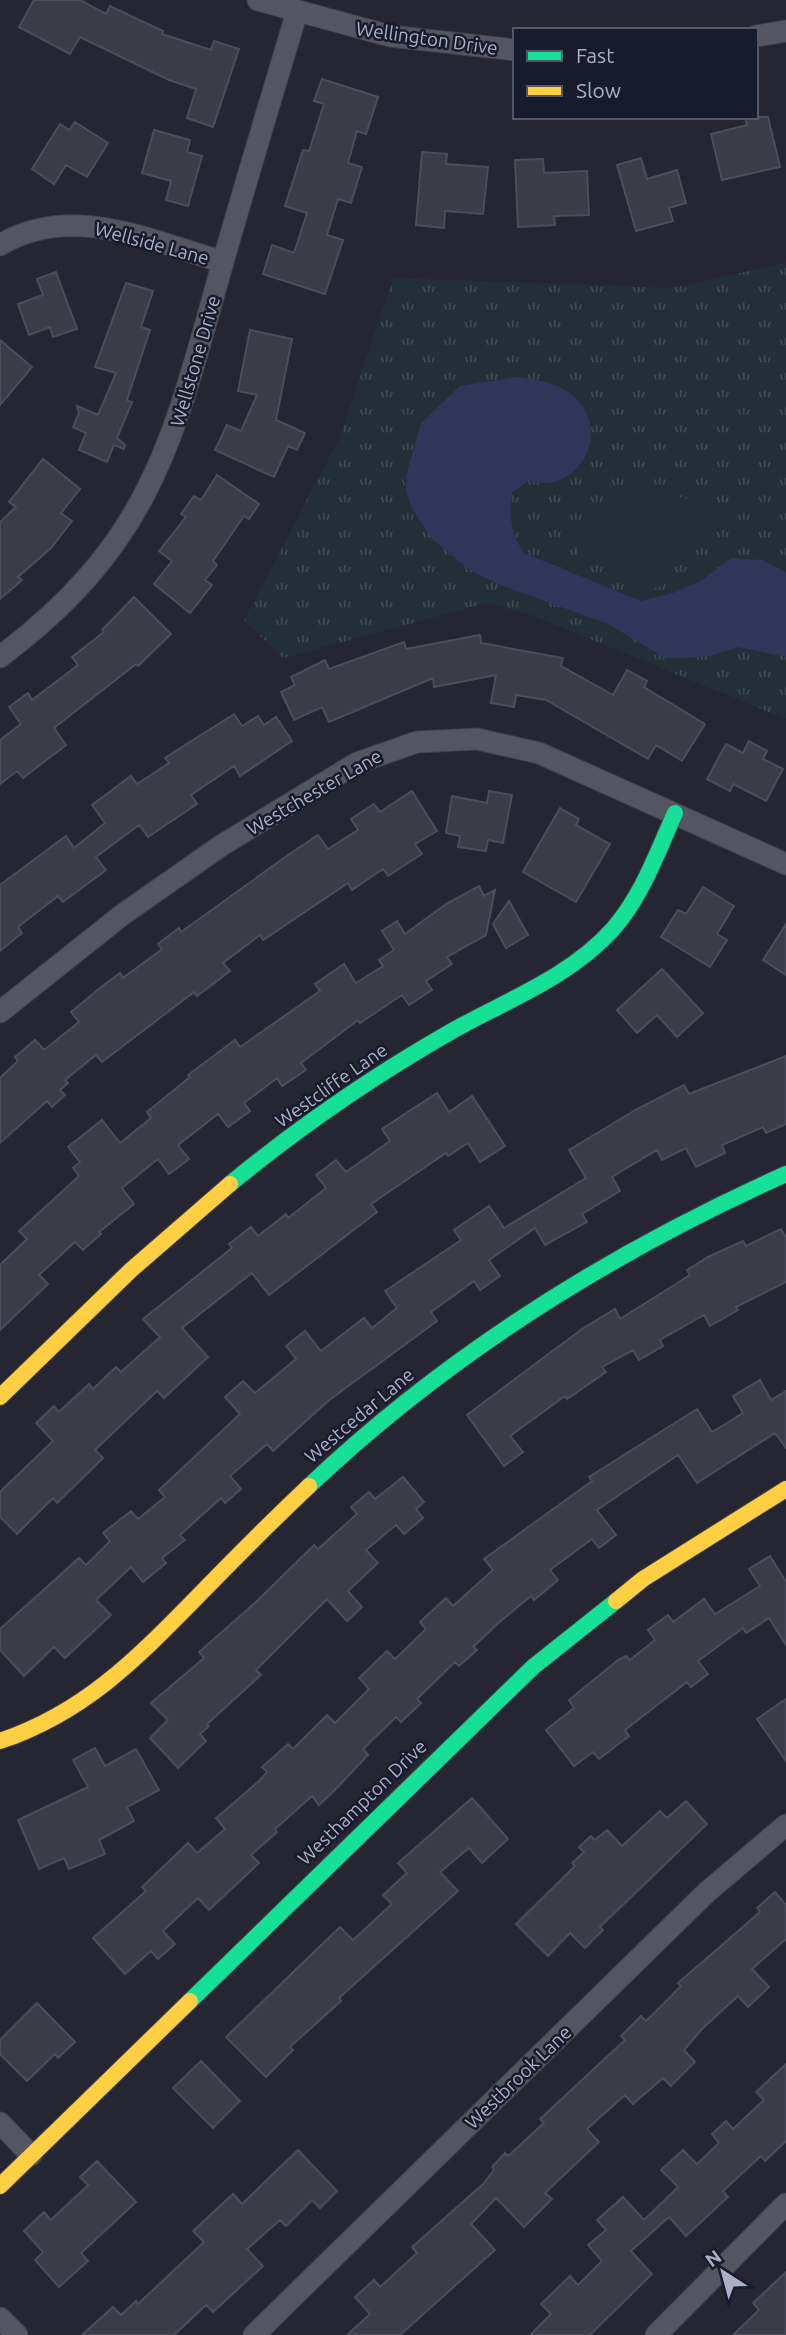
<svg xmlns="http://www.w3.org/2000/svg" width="786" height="2335" font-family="Ubuntu,sans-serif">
	<defs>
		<pattern id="grass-tufts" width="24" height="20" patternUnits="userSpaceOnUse" patternTransform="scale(1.75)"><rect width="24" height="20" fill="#222f37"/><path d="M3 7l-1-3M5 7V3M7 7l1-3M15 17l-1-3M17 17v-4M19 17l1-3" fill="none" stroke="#3f4b52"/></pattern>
	</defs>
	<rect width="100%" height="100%" fill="#252631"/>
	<path fill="url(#grass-tufts)" d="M786,263V719L531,615L487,603L283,658L244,620L340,437L393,278L672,288Z"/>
	<path fill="#222f37" d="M657,491L700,502L709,518L702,533C661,545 668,538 667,579L663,585C638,597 636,568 617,562C609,560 598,563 589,564L578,555L576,539L585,514L624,496Z"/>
	<path fill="#2e3659" d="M516,377C534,380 553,381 568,392C604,416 596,468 555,482C546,484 536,482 528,481L513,492C507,513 512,536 524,553L641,601L673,593L702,580L731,558L762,560L786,572V657L738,647L707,657L665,658L608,624L498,584L470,570L432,539L412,509L406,492V475L421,423L460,386Z"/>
	<path fill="#3a3c46" stroke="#4b4e5a" stroke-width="2" d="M34,0H80L106,14L110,6L163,31L162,34L211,50L214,41L239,49L213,127L187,118L196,89L169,80L80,37L70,54L19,27Z
		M322,79L378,97L366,134L357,131L348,163L362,167L351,203L338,199L327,235L343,240L325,294L263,274L272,245L294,253L307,213L285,206L303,150L309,151L324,104L314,101Z
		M745,117H768L780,167L722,180L711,134L747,125Z
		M75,122L108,143L87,177L66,165L54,184L32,169L60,124L69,130Z
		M154,130L190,140L187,152L202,156L188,206L166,200L171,181L142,173Z
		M422,152L447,154L446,164L488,167L483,214L445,211L444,228L416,225Z
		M641,158L647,179L677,170L686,203L669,208L673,221L636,231L617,165Z
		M543,159L544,173L587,171L589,215L554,216L555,225L518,227L515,160Z
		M56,272L77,329L53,337L50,327L29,335L18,304L43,295L37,279Z
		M126,283L153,291L141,327L150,330L127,400L132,402L117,438L125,445L124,449L114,445L107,462L79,450L86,433L73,427L79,413L77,406L98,415L116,373L95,367Z
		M250,330L292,339L276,420L305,433L297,450L288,446L274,477L215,450L227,425L241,431L257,395L238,391Z
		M0,340L32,367L0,405Z
		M43,459L80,489L61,513L72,521L51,548L18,577L22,580L0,599V522L16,507L9,502Z
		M217,475L259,504L249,519L244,516L213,561L217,565L205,580L212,585L190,613L154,584L172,561L159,551L186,517L181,514L194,496L201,500Z
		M134,597L171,634L138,666L136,664L54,728L66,745L23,778L17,771L0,784V740L21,724L9,707L28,693L32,700L78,665L72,657L104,632L102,630Z
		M480,635L481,643L563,658L561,666L613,695L627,670L647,681L644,687L705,724L682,761L656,745L648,759L546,700L516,695L514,707L491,703L496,675L434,687L433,678L329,722L322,707L294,720L281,692L295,685L291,677L325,660L329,669L404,642L406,649Z
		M234,714L242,726L258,716L264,725L276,717L292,741L240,776L234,766L191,795L197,804L148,837L139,825L96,857L106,870L63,902L58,896L18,927L22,933L0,951V885L66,836L74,848L105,823L92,805L131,776L137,784L169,763L165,758Z
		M749,741L767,751L763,759L783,769L766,801L733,784L730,791L707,779L726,744L743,753Z
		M412,791L437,831L415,844L422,854L388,876L383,869L352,890L348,883L263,940L260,935L223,963L230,971L197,996L194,992L102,1062L96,1055L65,1080L68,1083L60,1090L65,1095L52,1107L47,1101L0,1143V1078L18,1061L15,1057L35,1040L44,1050L79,1022L71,1012L105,984L120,973L123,978L162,949L158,944L179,928L181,932L291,853L318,835L328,849L358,830L351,819L374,804L380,812Z
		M489,791L512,795L503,843L488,840L486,851L458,847L460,836L446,833L452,796L487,803Z
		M560,808L579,819L576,825L610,844L576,902L523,872Z
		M479,886L484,896L495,890L486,935L447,957L452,964L426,981L432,990L409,1005L402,995L360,1023L358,1020L301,1063L306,1070L282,1086L277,1078L244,1103L250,1111L228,1127L218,1114L178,1145L189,1159L169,1174L158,1159L122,1188L134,1204L99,1232L101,1234L83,1250L75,1242L39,1275L48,1284L0,1330V1265L27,1239L19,1231L79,1176L73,1168L80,1162L68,1147L102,1120L120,1143L151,1118L147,1112L190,1077L188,1075L235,1040L240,1047L320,991L315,984L344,964L356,983L383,966L379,960L394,950L382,931L397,921L405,934L446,904Z
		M703,887L734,906L717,934L727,940L710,967L661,937L678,910L686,914Z
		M509,901L528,935L506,948L493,924Z
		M786,924V975L763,960Z
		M662,969L703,1013L677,1037L657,1015L637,1033L617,1010Z
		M786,1056V1124L766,1133L763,1127L722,1145L725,1153L696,1167L686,1148L662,1160L657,1150L612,1177L620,1191L582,1214L587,1222L545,1245L535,1228L489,1260L500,1276L480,1290L474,1281L431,1312L437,1321L328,1401L273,1451L267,1444L230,1476L241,1489L225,1503L221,1498L180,1535L185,1540L162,1558L166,1563L143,1582L131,1567L96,1600L111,1615L65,1658L54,1647L24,1676L0,1650V1629L79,1558L86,1565L110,1541L103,1533L131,1511L138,1519L165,1497L159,1490L240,1414L225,1397L243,1381L255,1393L296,1359L286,1346L305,1331L321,1351L364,1318L372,1328L397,1308L385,1291L461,1240L454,1230L489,1206L504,1228L586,1178L569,1150L637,1109L684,1085L689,1094Z
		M437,1093L449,1112L472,1096L505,1146L480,1162L468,1143L448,1156L446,1153L371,1204L377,1212L269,1295L252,1273L182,1328L208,1357L164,1398L157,1391L95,1450L103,1458L57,1503L53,1498L17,1534L0,1517V1492L53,1441L36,1423L54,1406L59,1412L89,1384L93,1389L116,1367L121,1372L160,1337L143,1319L232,1248L229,1244L251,1227L258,1236L286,1214L288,1218L326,1188L316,1175L336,1160L346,1172L390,1141L382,1129Z
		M781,1229L786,1238V1282L736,1307L738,1310L710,1326L704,1315L660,1340L663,1346L639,1360L633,1350L602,1367L606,1372L567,1399L565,1396L510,1436L523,1452L504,1466L467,1415L582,1329L615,1309L620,1319L690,1275L687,1270L708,1257L743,1241L746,1246Z
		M760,1380L771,1400L786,1391V1448L775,1433L697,1483L678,1455L597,1510L616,1535L599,1548L592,1539L550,1570L558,1580L534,1600L531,1596L496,1625L473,1647L477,1650L459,1666L455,1662L417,1699L421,1703L401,1722L396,1717L363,1749L368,1755L332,1793L319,1805L312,1796L275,1829L277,1832L251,1855L259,1863L209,1910L198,1898L163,1931L175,1944L158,1959L151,1951L125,1974L93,1938L146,1891L142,1887L188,1843L197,1853L225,1829L216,1818L259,1781L267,1772L262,1767L288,1744L293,1749L327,1715L335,1723L369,1689L359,1678L387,1651L395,1659L426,1629L420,1622L446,1598L453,1606L493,1570L484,1559L592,1481L589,1477L697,1409L712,1432L743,1413L733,1396Z
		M403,1477L424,1502L416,1509L423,1518L404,1534L396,1525L366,1550L378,1563L348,1591L362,1607L347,1621L327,1599L256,1670L261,1675L207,1724L209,1726L200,1734L206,1741L178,1768L150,1738L168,1720L151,1703L204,1658L199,1652L256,1602L314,1545L318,1549L357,1514L351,1507L369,1492L375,1499Z
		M770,1556L786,1582V1645L769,1618L746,1633L743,1628L698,1661L708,1674L691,1687L687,1682L625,1730L629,1736L599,1759L593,1752L574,1766L546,1730L574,1708L569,1700L618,1660L626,1656L630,1660L655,1640L648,1630L668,1615L673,1622L704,1599L715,1614L760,1586L749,1569Z
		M786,1699V1761L757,1719Z
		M95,1748L105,1766L136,1749L159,1790L127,1807L134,1821L99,1840L105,1854L69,1869L64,1858L39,1869L18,1820L88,1787L73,1760Z
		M472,1798L508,1839L482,1863L469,1848L440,1872L458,1891L339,1998L341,2001L290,2047L293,2050L266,2077L226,2037L340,1927L353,1940L392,1904L383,1895L407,1873L398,1863Z
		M686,1801L707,1824L600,1927L603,1930L585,1948L570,1933L548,1956L516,1924L575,1866L572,1863L584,1852L579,1847L591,1836L595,1840L607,1830L622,1846L660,1811L667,1818Z
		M775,1892L786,1905V1939L752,1969L769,1987L748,2007L738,1996L703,2028L684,2050L695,2062L671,2086L663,2078L633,2104L625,2095L587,2129L599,2142L545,2193L552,2199L524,2227L496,2198L471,2224L495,2250L400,2335H347L370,2314L355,2297L374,2280L380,2287L417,2253L412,2247L483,2184L494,2170L492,2167L505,2153L508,2156L544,2123L540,2119L625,2040L621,2036L641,2016L646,2021L681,1986L678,1983L760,1912L757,1908Z
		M37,2003L75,2042L58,2058L55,2054L27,2081L0,2054V2040Z
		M201,2061L240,2101L213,2128L173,2088Z
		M786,2064V2141L765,2161L761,2156L723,2191L728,2197L686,2236L669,2217L631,2251L652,2274L590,2335H530L551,2314L541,2304L570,2276L578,2285L602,2261L588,2245L606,2230L597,2220L623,2197L644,2220L678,2187L661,2170L683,2150L697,2164L719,2143L712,2134L726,2121L733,2129L764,2100L756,2092Z
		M298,2150L337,2191L320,2208L312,2200L286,2226L280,2220L247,2249L263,2266L213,2312L206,2305L174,2335H82L113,2307L121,2315L136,2301L138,2304L204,2242L193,2231L233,2194L242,2204Z
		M97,2161L136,2202L81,2253L88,2261L59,2287L35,2260L43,2252L24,2231L44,2212L51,2220L88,2185L80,2177Z
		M786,2272V2335H733L759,2310L753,2303Z"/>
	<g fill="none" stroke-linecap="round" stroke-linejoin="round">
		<g stroke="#3f4048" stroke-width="23">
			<path id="street" d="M258,0L390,36L515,50
				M756,36L786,31
				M0,245C70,202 152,241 223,262
				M0,657C155,540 173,438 223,262C247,178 272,95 297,12
				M0,1012L122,915L222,845L357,763L417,742L477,739L539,753L786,864
				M0,2123L31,2155
				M0,2318L17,2335
				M254,2335L707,1892L786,1825
				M656,2335L786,2204"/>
		</g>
		<g stroke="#3f414b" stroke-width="18">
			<path id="fast" d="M230,1184C299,1127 375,1075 452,1031C507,1000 570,977 613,929C642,896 657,853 675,813
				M309,1486C449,1353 610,1253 786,1174
				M190,2001L533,1667L616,1601"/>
		</g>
		<g stroke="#3f414b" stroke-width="18">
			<path id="slow" d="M0,1397L131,1270L230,1184
				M616,1601L643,1579L786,1489
				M0,1741C87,1712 140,1655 203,1591C238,1555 273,1520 309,1486
				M0,2186L190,2001"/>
		</g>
		<use href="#street" stroke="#545560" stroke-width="21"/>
		<use href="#fast" stroke="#16e098" stroke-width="16"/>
		<use href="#slow" stroke="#ffcf43" stroke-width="16"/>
	</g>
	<g text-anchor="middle" stroke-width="5" stroke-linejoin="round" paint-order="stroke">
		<g font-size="19" fill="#acb0c4" stroke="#181b2c">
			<text transform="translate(427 38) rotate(8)" y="7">Wellington Drive</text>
			<text transform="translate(152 243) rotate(15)" y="7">Wellside Lane</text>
			<text transform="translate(195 361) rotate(-74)" y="7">Wellstone Drive</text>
			<text transform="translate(314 792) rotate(-30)" y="7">Westchester Lane</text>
			<text transform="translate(331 1085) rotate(-35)" y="7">Westcliffe Lane</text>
			<text transform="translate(359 1415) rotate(-40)" y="7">Westcedar Lane</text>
			<text transform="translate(362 1802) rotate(-44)" y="7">Westhampton Drive</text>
			<text transform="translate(518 2077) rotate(-44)" y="7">Westbrook Lane</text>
		</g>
	</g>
	<rect x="513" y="28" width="245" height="91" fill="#181b2c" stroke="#535769" stroke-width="2"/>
	<rect x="527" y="51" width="35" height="10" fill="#16e098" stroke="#535769" stroke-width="2"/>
	<text x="576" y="63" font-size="21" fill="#acb0c4">Fast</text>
	<rect x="527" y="86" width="35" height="10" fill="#ffcf43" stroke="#535769" stroke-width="2"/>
	<text x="576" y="98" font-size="21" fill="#acb0c4">Slow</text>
	<g transform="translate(723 2272) rotate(324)" stroke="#181b2c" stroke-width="5" paint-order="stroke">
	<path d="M0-5L12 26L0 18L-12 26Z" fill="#acb0c4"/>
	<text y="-10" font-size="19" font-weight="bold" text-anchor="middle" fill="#acb0c4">N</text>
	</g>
</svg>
